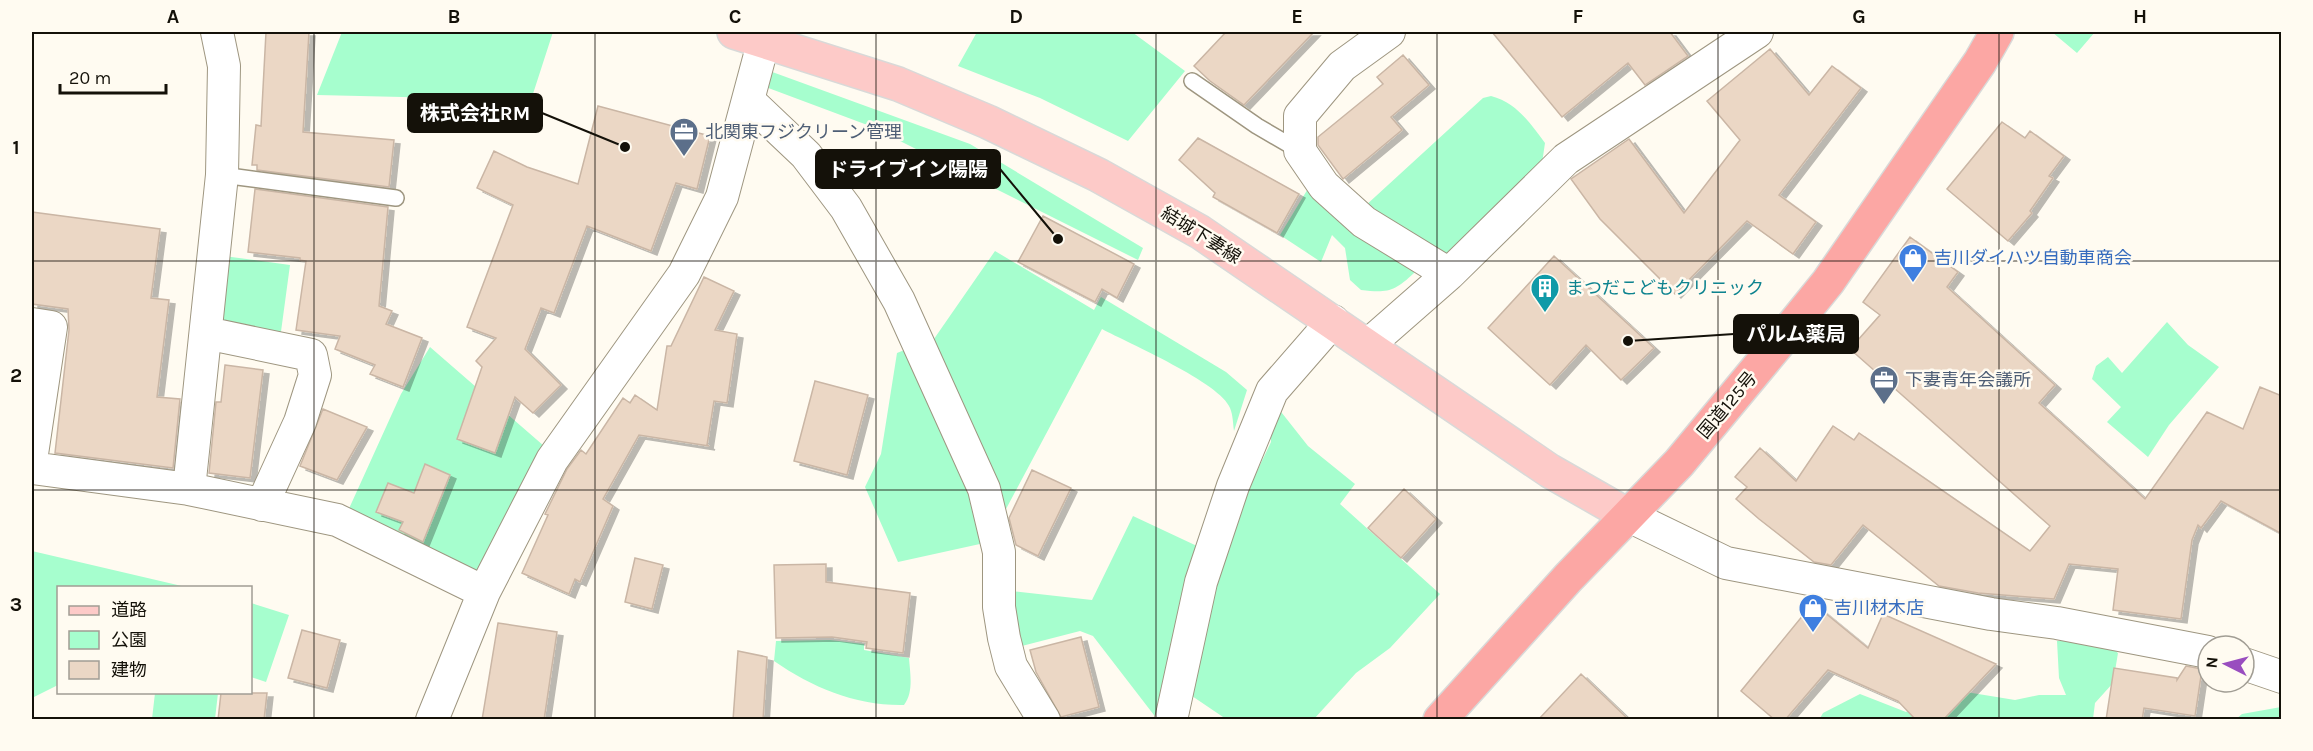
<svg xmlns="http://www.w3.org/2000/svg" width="2313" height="751" font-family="Karla,'Noto Sans JP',sans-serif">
	<defs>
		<filter id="shadow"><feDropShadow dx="6" dy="4" stdDeviation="0" flood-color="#0004"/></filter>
	</defs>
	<rect width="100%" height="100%" fill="#fffbf1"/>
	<path fill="#a6fece" d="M342,32H553L531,100L317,95Z
		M977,32H1132L1185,71L1128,141L1040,98L958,66Z
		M2052,32H2095L2077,53Z
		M761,68L970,144L1143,248L1138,260L870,126L763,86Z
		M1491,96C1517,103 1529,122 1545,143L1541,170L1444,258L1364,207L1483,98Z
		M1312,182L1412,264L1414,273C1394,292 1387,293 1361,290L1350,280L1345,248L1332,235L1321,262L1280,235Z
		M995,251L1094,310L1101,297L1226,372L1247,390L1234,431C1233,424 1233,415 1230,408C1221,383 1128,343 1102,329L998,524L927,349Z
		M224,256L290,265L280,339L229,330L217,318Z
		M2167,322L2188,345L2219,367L2169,425L2148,457L2107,422L2121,407L2092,379L2096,366L2108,357L2122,373Z
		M430,347L544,446L478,581L347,513L401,394Z
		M912,347L989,542L898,562L865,487L881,454L897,353Z
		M1278,408L1308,446L1355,484L1340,504L1440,594L1390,648L1356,673L1314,719H1226L1192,696L1195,643L1229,530L1271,442L1270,426Z
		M1133,516L1197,546L1180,601L1157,719L1093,636L1080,631L1010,649L1002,590L1092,600Z
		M32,551L186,587L58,588V685L32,698Z
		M251,603L289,615L266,682L251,677Z
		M830,640L864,644V650L909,658C910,673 914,692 904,705C856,706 813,688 774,661L776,641Z
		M2102,640L2118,653L2113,683L2095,703L2093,719L1819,720L1823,713L1860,694L1906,712L1920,703L1966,692L2015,700L2039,695H2066L2059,678L2057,641Z
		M155,693H218L215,719H152Z
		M2281,707V719H2236L2242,714Z"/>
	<path fill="#ebd7c5" stroke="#cab6a5" stroke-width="1.5" filter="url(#shadow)" d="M266,32H309L303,132L394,140L389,187L257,170V165H252L256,125L261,126Z
		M1226,32H1314L1244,105L1210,81L1194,66Z
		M1492,32H1670L1688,56L1645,85L1628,63L1562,117Z
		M1770,49L1809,95L1832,66L1861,88L1779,195L1816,222L1793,254L1747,221L1675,294L1600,219L1571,179L1629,139L1684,213L1740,140L1707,101Z
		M1403,55L1429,85L1391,117L1402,130L1343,179L1318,145V137L1383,84L1377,77Z
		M598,106L710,136L697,189L676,183L651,251L587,226L554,313L541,308L525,349L561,385L533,413L515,397L495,453L457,439L482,367L476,361L496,338L467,327L513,205L477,188L494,151L527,167L578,184Z
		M2002,122L2025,138L2030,131L2064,156L2049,176L2053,178L2030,211L2032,213L2008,241L1947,189Z
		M1198,138L1299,194L1277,233L1213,197L1215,193L1179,160Z
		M255,189L388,207L379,306L392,311L386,324L422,338L403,387L370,374L375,365L335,349L340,336L296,330L306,261L300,260V258L248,252Z
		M32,212L160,229L151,298L169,300L157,397L180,399L173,468L55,453L69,330L68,309L32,304Z
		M1043,216L1134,264L1117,298L1102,289L1095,302L1018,262Z
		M1910,237L1958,272L1947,287L2055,385L2039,403L2145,499L2207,412L2243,429L2260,387L2282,396V534L2221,501L2201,528L2198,525L2192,540L2181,619L2113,610L2118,569L2069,564L2054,599L1978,593L1939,586L1863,525L1831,565L1814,562L1759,519L1736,499L1747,487L1735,477L1760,448L1796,481L1833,426L1854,440L1859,433L2030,551L2050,526L1850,349L1880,315L1863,302Z
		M1554,256L1654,348L1621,380L1586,345L1550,385L1488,328Z
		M704,277L734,291L715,330L737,334L727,403L714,401L707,445L709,446L639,435L603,499L613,506L580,582L575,579L569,594L522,573L548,515L545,514L567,469L581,450L586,454L623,398L630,403L635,395L657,410L667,346H671Z
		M225,365L263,370L250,478L209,473L216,402H221Z
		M815,381L868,395L847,475L794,461Z
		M323,409L367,427L337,480L300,466Z
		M425,464L450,475L423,542L399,530L403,522L376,512L388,483L414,493Z
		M1032,470L1071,488L1038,556L1016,545L1009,518Z
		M1404,489L1436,519L1401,558L1368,528Z
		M635,558L663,565L652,609L625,602Z
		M826,564V582L910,593L903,653L866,648L867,642L832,637L776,638L774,565Z
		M1813,603L1868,648L1883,614L1996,664L1943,720H1916L1898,701L1828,670L1785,720H1775L1741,691Z
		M498,623L557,632L544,720H482Z
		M302,630L340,640L327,688L288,678Z
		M1081,637L1099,707L1061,717L1036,672L1030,650Z
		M738,651L767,657L763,720H733Z
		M2186,666L2202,669L2195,716L2144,708L2142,720H2106L2114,668L2177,678V680Z
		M1581,674L1629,720H1538Z
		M221,693H267L264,720H218Z"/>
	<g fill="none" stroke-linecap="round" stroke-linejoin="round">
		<g stroke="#9e9680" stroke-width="18">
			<path id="lane" d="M1192,81L1257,126L1300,151
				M222,175L396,198"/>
		</g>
		<g stroke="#9e9680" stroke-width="34">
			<path id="street" d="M1389,32L1342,66L1300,116V151L1324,186L1364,222L1449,274
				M749,101L806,155L846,208L899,301L984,489L999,552V607L1004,638L1011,666L1044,720
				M32,324L51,327L32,454
				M206,333L311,355L315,375L300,422L262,505
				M1368,345L1449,274L1566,159L1757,32
				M32,468L189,489L222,175L224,66L217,32
				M189,489L337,520L484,592
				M1627,515L1726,563L1991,614L2057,623L2208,652
				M2244,664L2282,677
				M432,720L484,592L552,460L684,274L722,197L764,40
				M1171,720L1201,582L1233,486L1272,391L1333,321"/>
		</g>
		<g stroke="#d9d9d8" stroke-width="36">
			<path id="primary" d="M734,32L898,84L988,122L1098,175L1200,232L1550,471L1627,515"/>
		</g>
		<g stroke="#d9d9d8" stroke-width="36">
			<path id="highway" d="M1440,720L1568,578L1679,463L1781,340L1828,282L1980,62L1997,32"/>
		</g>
		<use href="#lane" stroke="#fff" stroke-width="15"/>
		<use href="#street" stroke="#fff" stroke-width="32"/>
		<use href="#primary" stroke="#fdcac8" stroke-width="33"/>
		<use href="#highway" stroke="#fca7a4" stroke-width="33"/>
	</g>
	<path fill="none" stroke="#141109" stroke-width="1.5" stroke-opacity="0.55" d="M314,32V720M595,32V720M876,32V720M1156,32V720M1437,32V720M1718,32V720M1999,32V720M32,261H2282M32,490H2282"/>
	<defs>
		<g id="office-pin" transform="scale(1.5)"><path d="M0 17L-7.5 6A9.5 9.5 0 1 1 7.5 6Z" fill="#5c6f8a" stroke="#fffbf1"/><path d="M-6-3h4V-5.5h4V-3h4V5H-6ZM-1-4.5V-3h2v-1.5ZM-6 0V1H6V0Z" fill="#fff"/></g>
		<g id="shop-pin" transform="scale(1.5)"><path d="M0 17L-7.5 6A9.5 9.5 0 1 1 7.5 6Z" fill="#3f7fe0" stroke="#fffbf1"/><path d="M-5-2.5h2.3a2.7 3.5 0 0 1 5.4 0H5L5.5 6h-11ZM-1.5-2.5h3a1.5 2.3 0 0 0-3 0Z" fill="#fff"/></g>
		<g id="building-pin" transform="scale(1.5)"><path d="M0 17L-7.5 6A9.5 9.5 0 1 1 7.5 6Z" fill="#0f9aa8" stroke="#fffbf1"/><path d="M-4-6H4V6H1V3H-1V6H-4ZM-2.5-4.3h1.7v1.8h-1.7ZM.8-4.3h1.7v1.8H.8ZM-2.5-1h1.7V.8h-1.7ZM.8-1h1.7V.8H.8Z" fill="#fff"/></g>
	</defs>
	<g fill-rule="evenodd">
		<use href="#office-pin" x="684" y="132"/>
		<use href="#shop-pin" x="1913" y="258"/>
		<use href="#building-pin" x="1545" y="288"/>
		<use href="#office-pin" x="1884" y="380"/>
		<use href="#shop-pin" x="1813" y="608"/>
	</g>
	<g text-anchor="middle" stroke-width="5" stroke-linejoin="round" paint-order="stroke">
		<g font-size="18" fill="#4e5e75" stroke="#fffbf1" text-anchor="start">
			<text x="705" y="138">北関東フジクリーン管理</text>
			<text x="1905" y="386">下妻青年会議所</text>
		</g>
		<g font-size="18" fill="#141109" stroke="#fffbf1">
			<text transform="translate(1201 235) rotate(32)" y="6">結城下妻線</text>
			<text transform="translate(1727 405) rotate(-50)" y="6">国道125号</text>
		</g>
		<g font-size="18" fill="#366cbe" stroke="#fffbf1" text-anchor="start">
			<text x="1934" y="264">吉川ダイハツ自動車商会</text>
			<text x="1834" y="614">吉川材木店</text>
		</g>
		<g font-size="18" fill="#0d838f" stroke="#fffbf1" text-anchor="start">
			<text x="1566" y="294">まつだこどもクリニック</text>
		</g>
	</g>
	<path fill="none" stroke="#141109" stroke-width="2" d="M625 147L542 113M1058 239L1000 169M1628 341L1734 334"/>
	<g fill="#141109" stroke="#fffbf1" stroke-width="2">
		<circle cx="625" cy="147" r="6"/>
		<circle cx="1058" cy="239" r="6"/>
		<circle cx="1628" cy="341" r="6"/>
	</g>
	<g fill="#141109" stroke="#141109" stroke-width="2">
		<rect x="408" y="94" width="134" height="38" rx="6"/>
		<rect x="816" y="150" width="184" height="38" rx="6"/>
		<rect x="1734" y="315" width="124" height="38" rx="6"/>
	</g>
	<g font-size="20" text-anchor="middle" font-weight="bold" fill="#fff">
		<text x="475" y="120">株式会社RM</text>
		<text x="908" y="176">ドライブイン陽陽</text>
		<text x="1796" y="341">パルム薬局</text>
	</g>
	<rect width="2313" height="751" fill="none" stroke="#fffbf1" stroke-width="66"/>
	<rect x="57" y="586" width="195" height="108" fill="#fffbf1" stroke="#a19d94" stroke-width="1.5"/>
	<rect x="69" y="606" width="30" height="9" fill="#fdcac8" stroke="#a19d94" stroke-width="1.5"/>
	<text x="111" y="616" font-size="18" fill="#141109">道路</text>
	<rect x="69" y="631" width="30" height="18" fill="#a6fece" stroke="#a19d94" stroke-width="1.5"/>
	<text x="111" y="646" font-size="18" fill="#141109">公園</text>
	<rect x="69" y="661" width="30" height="18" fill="#ebd7c5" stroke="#a19d94" stroke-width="1.5"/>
	<text x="111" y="676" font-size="18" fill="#141109">建物</text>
	<g transform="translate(2226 664) rotate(276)"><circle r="28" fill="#fffbf1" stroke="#a19d94" stroke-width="1.5"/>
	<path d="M0-4.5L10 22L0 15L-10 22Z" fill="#994dbf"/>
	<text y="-9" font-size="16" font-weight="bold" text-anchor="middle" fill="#141109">N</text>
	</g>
	<path d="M60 84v9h106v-9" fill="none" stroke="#141109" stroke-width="3"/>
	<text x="69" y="84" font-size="18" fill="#141109" stroke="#fffbf1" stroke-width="4.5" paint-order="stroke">20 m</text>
	<rect x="33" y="33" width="2247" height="685" fill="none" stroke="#141109" stroke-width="2"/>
	<g font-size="20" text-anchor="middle" font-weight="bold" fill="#141109">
		<text x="173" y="23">A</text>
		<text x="454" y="23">B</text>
		<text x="735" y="23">C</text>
		<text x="1016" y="23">D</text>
		<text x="1297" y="23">E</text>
		<text x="1578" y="23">F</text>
		<text x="1859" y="23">G</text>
		<text x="2140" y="23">H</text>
		<text x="16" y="154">1</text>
		<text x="16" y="382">2</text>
		<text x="16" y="611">3</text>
	</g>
</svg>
